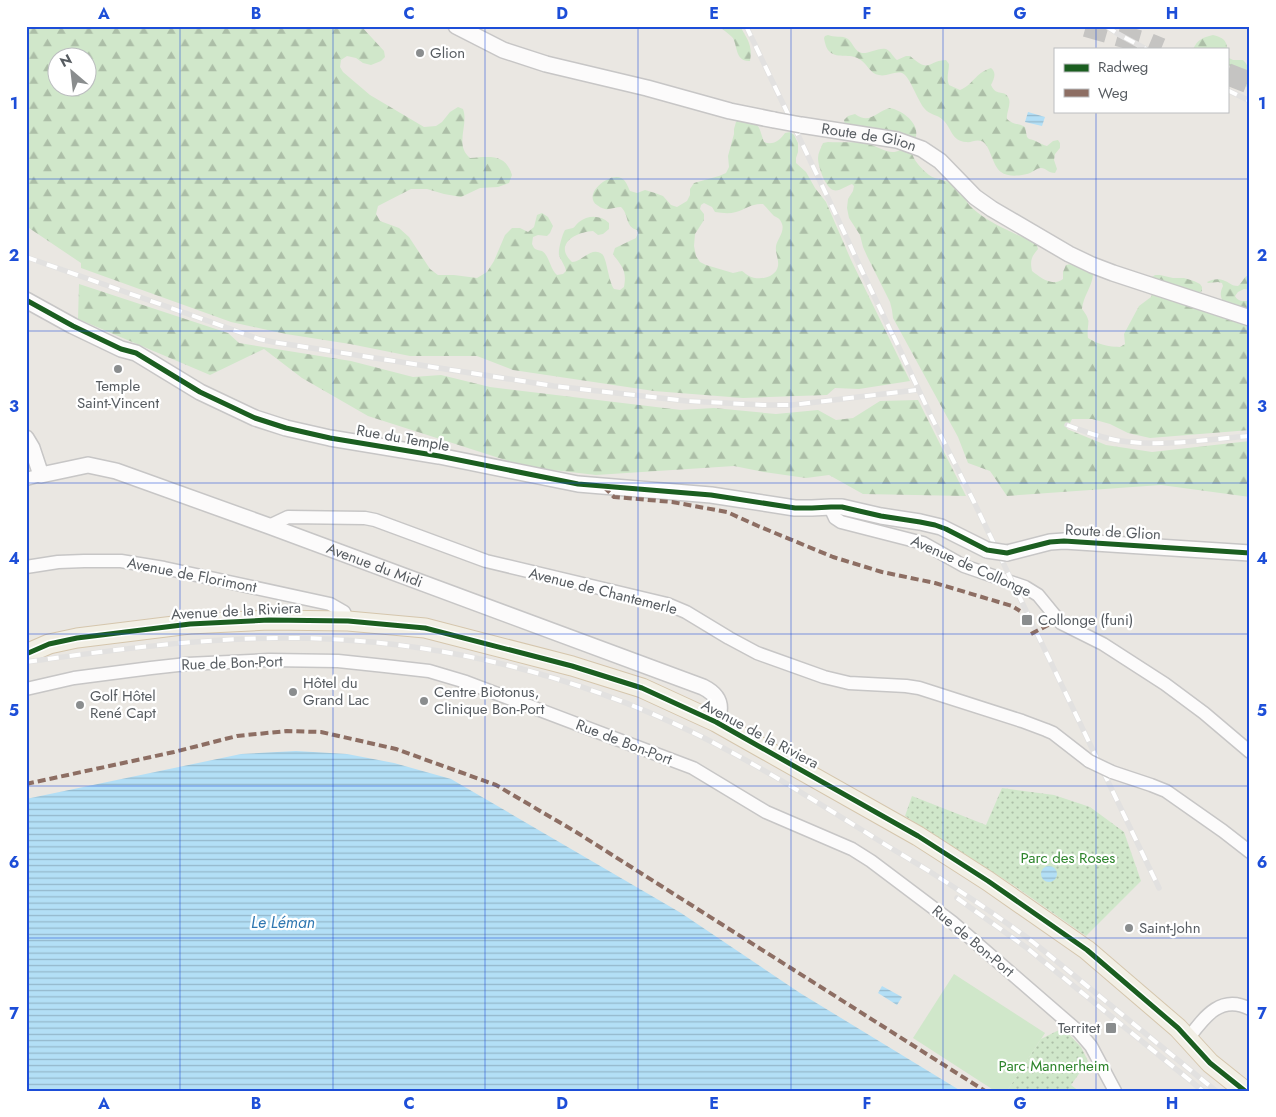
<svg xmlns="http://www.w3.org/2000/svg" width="1276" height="1117" font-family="Jost,sans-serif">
	<defs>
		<pattern id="forest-firs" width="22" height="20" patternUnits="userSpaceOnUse" patternTransform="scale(1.25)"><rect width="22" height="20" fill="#d0e7ca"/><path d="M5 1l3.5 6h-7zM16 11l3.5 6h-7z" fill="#acbea7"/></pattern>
		<pattern id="park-dots" width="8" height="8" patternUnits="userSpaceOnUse" patternTransform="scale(1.25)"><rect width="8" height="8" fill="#d0e7ca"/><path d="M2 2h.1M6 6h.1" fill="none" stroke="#acbea7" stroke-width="1.8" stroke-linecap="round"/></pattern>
		<pattern id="water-rules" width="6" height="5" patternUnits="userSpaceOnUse" patternTransform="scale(1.25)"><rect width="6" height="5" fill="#b3dff6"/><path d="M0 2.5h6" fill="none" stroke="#94b8cb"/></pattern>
	</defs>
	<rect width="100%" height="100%" fill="#eae7e2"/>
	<path fill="url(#forest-firs)" fill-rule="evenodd" d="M26,26H361L384,51L385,57L381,61L371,65L363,63L356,58L347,56L341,60L340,67L343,72L370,95L424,127L436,126L442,122L450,112L458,107L463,109C469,125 454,145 470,158C490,157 505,153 512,175L509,183L498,187L480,188L461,197L444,194L427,189H411L378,206L376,214L380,221L399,228L409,237L430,269L438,275H454L477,278L487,272L494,261L505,235L512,228H520L528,232L534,227L537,215L542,213L548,217L553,226L550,233L547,236L538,235L533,237L532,244L534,248C536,250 539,250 542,251C549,255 550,269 557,275L563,274L566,271C565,265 561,261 559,255C558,250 562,235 565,230C567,229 570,229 573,228C575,227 576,224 579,222C588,215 601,215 609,223V229L603,234L598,235L593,231C576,232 553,244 572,262C582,262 591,246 602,254C607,258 608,280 614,289L620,290L624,287C627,270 622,267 613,254L615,248L636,238L638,233L637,230C625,227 629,214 621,207C616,207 610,210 605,209C601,208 600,207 597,205C582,195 609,172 621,178C626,180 628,187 630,191L637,193L645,190L655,193L663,196L671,205L677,207L687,201L690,195V189L694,183L719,176L726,173L729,167L728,156L734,134V129L736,122L741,118C760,123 758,124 764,142C773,146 780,140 785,133L790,132L794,135L798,143V152L796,158V163L806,172L815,188L826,202L851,260L910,381L859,389L835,388L827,395L743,398L654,391L513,370L477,356H410L350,344L286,334L231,322L81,268V263L26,226ZM58,58H88V88H58ZM704,203L712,207L715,212C722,213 729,214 736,212C746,209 752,203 763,204C767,208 770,212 774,216C776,217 779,218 780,220C787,230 778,237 776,246C775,253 779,259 778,266C776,278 758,281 749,276C747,275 745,273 742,271L733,273L706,265L700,262L696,256L694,246L695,234L704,220V214L700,209L701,205Z
		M719,26H740C747,39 753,45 750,61C734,62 738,43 732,37C728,33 723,30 719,26Z
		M828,35C834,38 842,35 848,39C853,43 855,52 862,53C868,54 879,47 886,49C891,51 893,57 897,60L906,56H910C931,74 926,61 946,60L949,64C949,72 946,77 949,85L960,90C973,85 975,73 991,68C997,73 994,79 991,85C997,98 1005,88 1009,99C1011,106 1006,113 1007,119C1013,125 1018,123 1025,127L1027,137L1029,139C1036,140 1040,144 1047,146L1053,141L1058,140L1060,143V148L1055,154L1054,160L1057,169L1055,173C1048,173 1046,168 1041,168C1036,168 1032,173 1027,174C1020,176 1007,177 1001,172C992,166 990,143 981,141C976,139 971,143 966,142C951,141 952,128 943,120C937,114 929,115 924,108C918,101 909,75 902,73C894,71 886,77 879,75C870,74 867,63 859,59C850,53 838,59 830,52C826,49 825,43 824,38L825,36Z
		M1213,35C1229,39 1226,44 1229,58L1233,60H1243C1252,69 1250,79 1250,91L1243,83L1232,81L1229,79L1228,73L1231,67L1229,65H1227V49H1193C1198,39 1202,38 1213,35Z
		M890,108C901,110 919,122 916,136C915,141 912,145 912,150C911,159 923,170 929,175C937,181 949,179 957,187C963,192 965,200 970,206C979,215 993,223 1005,229C1012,232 1018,236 1026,238C1028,239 1031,238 1033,239C1037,241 1037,246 1038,249C1031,257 1030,261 1032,271C1041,278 1052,287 1063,279V272L1066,265C1077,262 1086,267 1093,275C1092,287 1083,296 1082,309C1093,323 1086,323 1088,338C1097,344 1109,347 1120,347L1125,344L1124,334L1139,306L1151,297L1152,294L1151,280L1152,277L1155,275H1160L1173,278H1184L1194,281L1200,284L1202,287V291L1197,294L1250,327V430L1150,438L1128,433L1110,424L1092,419H1072L1067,429L1106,445L1152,452L1250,441V497L1161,485L1007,496L990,471L968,463L958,437L893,318L892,310L890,302L867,256L863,247L860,235L849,218L847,208L848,199L853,191L854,186L852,184C846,186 839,192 833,190C825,187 818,166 818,158C818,153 821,148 823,143L828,142C841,143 856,141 869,144C879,147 890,156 900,150V146L845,125L844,120L848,116L855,114C870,125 875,112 890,108Z
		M1250,274V290L1244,289L1238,292L1235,296C1238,302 1244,301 1250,301V314L1223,302C1220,296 1220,292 1223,286L1222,283L1218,282L1208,283L1207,282C1212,279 1220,278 1225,281C1231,283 1231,286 1238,286C1243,282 1244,276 1250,274Z
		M79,284L228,333L239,343L351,361L413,377L441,375L490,387L681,410L714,408L776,414L818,410L836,420L853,418L880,401L918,400L966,496L863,494L829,475L806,478L764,472L734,466L596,475L527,467L368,416L302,378L264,349L210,375L78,319Z"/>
	<path fill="url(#park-dots)" d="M1002,788L1054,795L1090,807L1124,832L1141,881L1086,936L1013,885L905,816L912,796L986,825Z
		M1063,1028L1081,1047L1088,1061L1071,1085L1079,1091H1007L1041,1039Z"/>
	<path fill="#d0e7ca" d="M954,974L1045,1033L1007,1091H995L913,1038Z"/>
	<path fill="url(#water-rules)" d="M1028,112L1045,117L1042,126L1025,122Z
		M296,751L347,754L394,763L451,779L681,913L800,993L961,1091H26V799L241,754Z
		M1041 874a8 8 0 1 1 16 0a8 8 0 1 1-16 0Z
		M882,986L902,997L897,1005L878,993Z"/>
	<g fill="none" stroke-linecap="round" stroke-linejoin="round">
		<path stroke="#c5c4c2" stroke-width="22" stroke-dasharray="22 11" stroke-linecap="butt" d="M1086,26L1149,44L1161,49
			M1227,74L1250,83"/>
		<g stroke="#c7c6c6" stroke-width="15">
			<path id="minor" d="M26,479L41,475
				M830,507L835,518L841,522L923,543L964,566L1025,587L1038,595L1061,623L1103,644L1165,684L1204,713L1250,752
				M269,526L288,517L365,518L375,520L486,561L667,604L686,612L729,638L757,653L824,677L849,683L906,686L919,688L1022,721L1046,730L1053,733L1089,761
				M26,567L58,562L84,561H121L164,568L330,604L344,612L348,621
				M26,689L74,678L151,668L187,664L269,660L338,661L385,666L429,671L466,682L693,768L766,812L852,849L871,861L952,922L1079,1032L1091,1046L1115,1091
				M1112,772L1151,785L1166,791L1223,831L1250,852
				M1187,1040C1203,1019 1220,993 1250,1009"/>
		</g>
		<g stroke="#c7c6c6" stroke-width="18">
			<g id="tertiary">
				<path d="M456,26L503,50L546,64L647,88L730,111L774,120"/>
				<path id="s1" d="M801,125L897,140L922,149L940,161L975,197L992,209L1069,254L1092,265L1113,273L1250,318"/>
				<path d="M26,300L73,326L121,349L136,353L200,392L255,418L286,428L330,438L439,456L578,484L711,495L795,508H812L831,507H842L881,516L920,522L941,527L987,550"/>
				<path id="s2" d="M26,438L32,448L41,475L88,465L116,471L269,526L703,687C719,695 723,706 716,722"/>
				<path d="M1007,553L1050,542L1064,541L1250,553"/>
			</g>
		</g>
		<g stroke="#d5c6ad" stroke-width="21">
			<path id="primary" d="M26,654L49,644L77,638L190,624L269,620L348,621L425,628L572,666L642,688L716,722L918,836L988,881L1087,950L1178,1028L1210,1063L1245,1091"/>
		</g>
		<use href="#minor" stroke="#fcfbfb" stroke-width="12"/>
		<use href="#tertiary" stroke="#fcfbfb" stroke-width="15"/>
		<use href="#primary" stroke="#f2efe5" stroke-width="19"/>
		<g stroke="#e2e1e0" stroke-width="5.5">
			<path id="rail" d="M746,26L829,200L863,273L896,342
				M1106,26L1118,34L1146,49
				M1227,90L1250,101
				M26,257L259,339L273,342L554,386L687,401L763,405H792L916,390
				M893,335L930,414L974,502L1159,888
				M1067,425C1088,433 1108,440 1130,442C1168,446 1211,439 1250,436
				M26,662C127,648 228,634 329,639C454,645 578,677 690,731C756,763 817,802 878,840C895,851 913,861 929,871C965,894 999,917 1033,942L1216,1091
				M957,898L1027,948L1203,1091"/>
		</g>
		<use href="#rail" stroke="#fff" stroke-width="4" stroke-dasharray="11" stroke-linecap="butt"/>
		<g stroke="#c7c6c6" stroke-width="15" stroke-linecap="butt">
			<path id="minor-bridge" d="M1089,761L1112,772"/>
		</g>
		<g stroke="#c7c6c6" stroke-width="18" stroke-linecap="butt">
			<path id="tertiary-bridge" d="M774,120L801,125
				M987,550L1007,553"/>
		</g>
		<use href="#minor-bridge" stroke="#fcfbfb" stroke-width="12"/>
		<use href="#tertiary-bridge" stroke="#fcfbfb" stroke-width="15"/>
		<path stroke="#8d6e63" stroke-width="4" stroke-dasharray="8 4" stroke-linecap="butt" d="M604,487L614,497L672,502L727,512L758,526L833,557L882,572L935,583L1012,606L1020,611
			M1031,634L1058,620
			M26,784L174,752L237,736L287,731L321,732L396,749L496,785L576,832L985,1091"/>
		<g stroke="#fff" stroke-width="8">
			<path id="cycleway" d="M26,300L73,326L121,349L136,353L200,392L255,418L286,428L330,438L439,456L578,484L711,495L795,508H812L831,507H842L881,516L920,522L935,525L946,529L987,550L1007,553L1050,542L1064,541L1250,553
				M26,654L49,644L77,638L190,624L269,620L348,621L425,628L572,666L642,688L716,722L918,836L988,881L1087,950L1178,1028L1210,1063L1245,1091"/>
		</g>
		<use href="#cycleway" stroke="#1b5e20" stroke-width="5"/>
	</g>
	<path fill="none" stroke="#1d4ed8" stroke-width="1" stroke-opacity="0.55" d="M180,26V1091M333,26V1091M485,26V1091M638,26V1091M791,26V1091M943,26V1091M1096,26V49M1096,111V1091M26,179H1250M26,331H1250M26,483H1250M26,634H1250M26,786H1250M26,938H1250"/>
	<g fill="#8a8d8e" stroke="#fff" stroke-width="2">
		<circle cx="420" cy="53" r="5"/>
		<circle cx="118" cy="369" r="5"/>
		<rect x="1021" y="614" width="12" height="12" rx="2.5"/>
		<circle cx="293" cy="692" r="5"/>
		<circle cx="424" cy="701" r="5"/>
		<circle cx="80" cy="705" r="5"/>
		<circle cx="1129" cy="928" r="5"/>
		<rect x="1105" y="1022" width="12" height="12" rx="2.5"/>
	</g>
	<g text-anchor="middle" stroke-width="4.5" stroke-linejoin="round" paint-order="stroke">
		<g font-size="15" fill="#575c61" stroke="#fff" text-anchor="start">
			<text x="430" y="58">Glion</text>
			<text x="118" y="391" text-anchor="middle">Temple<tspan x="118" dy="17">Saint-Vincent</tspan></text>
			<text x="1038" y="625">Collonge (funi)</text>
			<text x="303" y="688">Hôtel du<tspan x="303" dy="17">Grand Lac</tspan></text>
			<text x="434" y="697">Centre Biotonus,<tspan x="434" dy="17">Clinique Bon-Port</tspan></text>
			<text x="90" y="701">Golf Hôtel<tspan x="90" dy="17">René Capt</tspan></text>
			<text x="1139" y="933">Saint-John</text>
			<text x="1100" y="1033" text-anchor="end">Territet</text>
		</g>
		<g font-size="15" fill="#575c61" stroke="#fff">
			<text dy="5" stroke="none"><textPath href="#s1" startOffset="69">Route de Glion</textPath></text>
			<text transform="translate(403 438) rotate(10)" y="5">Rue du Temple</text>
			<text transform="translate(1113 532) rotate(3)" y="5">Route de Glion</text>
			<text dy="5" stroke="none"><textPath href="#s2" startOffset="392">Avenue du Midi</textPath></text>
			<text transform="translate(971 566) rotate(24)" y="5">Avenue de Collonge</text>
			<text transform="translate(192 575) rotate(11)" y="5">Avenue de Florimont</text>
			<text transform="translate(603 591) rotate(14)" y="5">Avenue de Chantemerle</text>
			<text transform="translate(236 611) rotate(-3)" y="5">Avenue de la Riviera</text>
			<text transform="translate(232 663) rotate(-2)" y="5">Rue de Bon-Port</text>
			<text transform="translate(760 734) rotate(28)" y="5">Avenue de la Riviera</text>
			<text transform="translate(624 742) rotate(21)" y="5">Rue de Bon-Port</text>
			<text transform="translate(973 941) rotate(40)" y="5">Rue de Bon-Port</text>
		</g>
		<g font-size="15" fill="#2e852c" stroke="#fff">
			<text x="1068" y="863">Parc des Roses</text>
			<text x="1054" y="1071">Parc Mannerheim</text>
		</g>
		<g font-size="16" font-style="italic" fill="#2f77b1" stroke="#fff">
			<text x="283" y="928">Le Léman</text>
		</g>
	</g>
	<rect width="1276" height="1117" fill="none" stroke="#ffffff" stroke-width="55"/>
	<rect x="1054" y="48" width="175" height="65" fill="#ffffff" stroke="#bcbec0"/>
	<rect x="1064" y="64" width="25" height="8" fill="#1b5e20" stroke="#bcbec0"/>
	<text x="1098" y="72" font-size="15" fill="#575c61">Radweg</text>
	<rect x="1064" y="89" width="25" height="8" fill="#8d6e63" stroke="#bcbec0"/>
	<text x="1098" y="98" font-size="15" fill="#575c61">Weg</text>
	<g transform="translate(72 72) rotate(332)"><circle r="24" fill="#ffffff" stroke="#bcbec0"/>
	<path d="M0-4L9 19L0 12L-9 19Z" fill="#8a8d8e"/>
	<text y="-8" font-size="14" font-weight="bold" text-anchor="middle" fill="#575c61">N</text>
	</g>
	<rect x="28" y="28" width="1220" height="1062" fill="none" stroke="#1d4ed8" stroke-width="2"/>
	<g font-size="16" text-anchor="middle" font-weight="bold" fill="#1d4ed8">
		<text x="104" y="19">A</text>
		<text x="256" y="19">B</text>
		<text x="409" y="19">C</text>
		<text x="562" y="19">D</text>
		<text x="714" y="19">E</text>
		<text x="867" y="19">F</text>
		<text x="1020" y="19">G</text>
		<text x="1172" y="19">H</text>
		<text x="14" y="109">1</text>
		<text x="1262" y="109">1</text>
		<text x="14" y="261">2</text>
		<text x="1262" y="261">2</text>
		<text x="14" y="412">3</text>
		<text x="1262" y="412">3</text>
		<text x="14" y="564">4</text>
		<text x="1262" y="564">4</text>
		<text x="14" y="716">5</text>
		<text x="1262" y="716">5</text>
		<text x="14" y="868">6</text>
		<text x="1262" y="868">6</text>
		<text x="14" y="1019">7</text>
		<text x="1262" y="1019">7</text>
		<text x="104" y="1109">A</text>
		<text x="256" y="1109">B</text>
		<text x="409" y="1109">C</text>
		<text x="562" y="1109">D</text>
		<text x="714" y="1109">E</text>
		<text x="867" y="1109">F</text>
		<text x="1020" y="1109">G</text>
		<text x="1172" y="1109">H</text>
	</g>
</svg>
